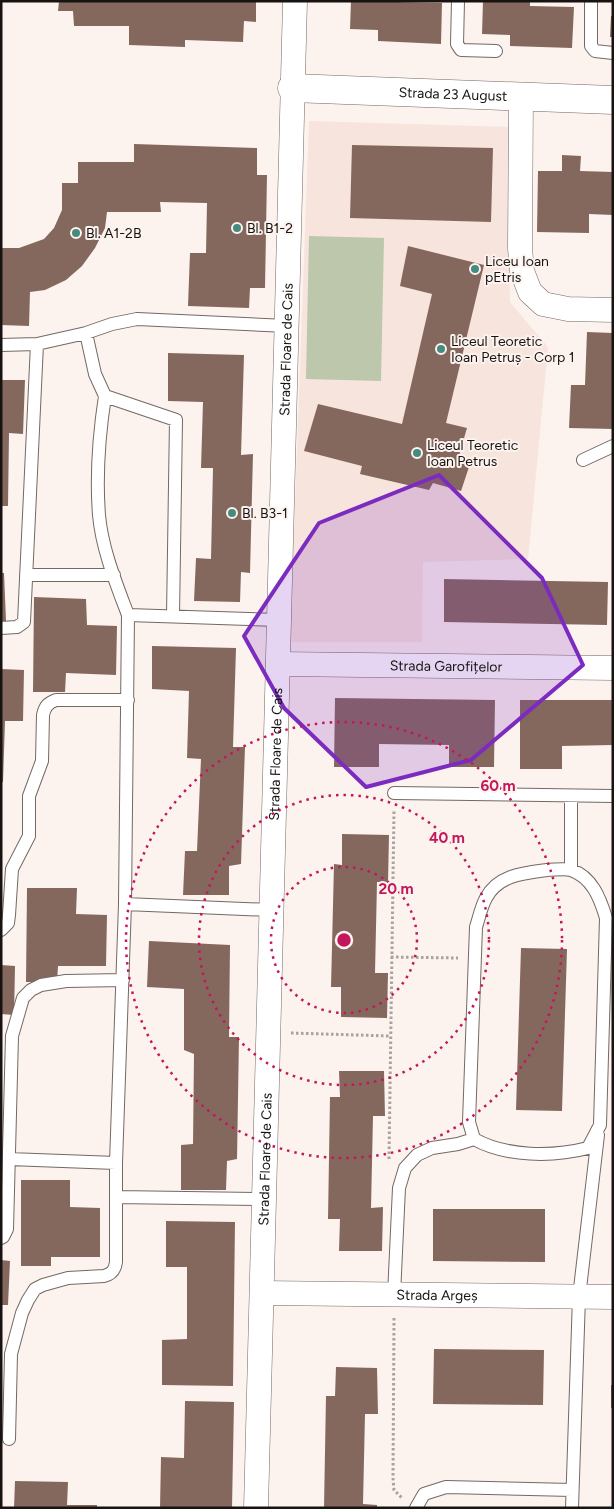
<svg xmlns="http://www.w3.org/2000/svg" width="614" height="1509" font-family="Figtree,sans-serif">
	<rect width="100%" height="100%" fill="#fcf2ee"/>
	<path fill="#f7e4dd" d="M309,121L509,127L510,302L548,347L528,559L423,562L422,642H290Z"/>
	<path fill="#bcc7ac" d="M309,236L384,238L381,381L306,379Z"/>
	<path fill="#85685d" d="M59,1H256V22L244,21L243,42L185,40V47L129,45V26H74L73,11H58Z
		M351,1L442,3L441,44L378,41V30L350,29Z
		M483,1H530V6L574,7L572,48L510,46V35L482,34Z
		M611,16H613V37H610Z
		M134,144L257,148V175H267L265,288H250L249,308L188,306L190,253H206L207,203L160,202L161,212H107L105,228L95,248L82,266L66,280L45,290L30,292L29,326L1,325V248H19L44,239L54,228L62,210V183H78V162H134Z
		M352,145L493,148L491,222L350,218Z
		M562,155L581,156L580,171L613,172V215L589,214V233L537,232L538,171H562Z
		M408,246L484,265L446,423L467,428L458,459L470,464L461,491L433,483L429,490L360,474L362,466L304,451L318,404L402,424L432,294L400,286Z
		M587,332L613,333V429L569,428L571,385H585Z
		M168,353L244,355L241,455L253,454L250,573L241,572L240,602L194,601L196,558L211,559L213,468H201L203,402L168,401Z
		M1,380H25L23,434L9,433L8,506H1Z
		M1,573H4L6,621H1Z
		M444,579L608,582L607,625L444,622Z
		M34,597L86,599L87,625L117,626L116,675L66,673L65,692H33Z
		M152,646L236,648L233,747H245L241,864L229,866V895H183L185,851H197L201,759L187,758L189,691L152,689Z
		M1,669L24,670L23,721H5L3,782H1Z
		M335,698L495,700L494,767H449V745L379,744V767H334Z
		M520,700H613V745L562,746V769H520Z
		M342,834L389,835L388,882H377L375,973H388L387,1018L341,1017V987H331L334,864L342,865Z
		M27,888H77L76,914L107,915L106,966H58L57,982H26Z
		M149,941L230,945L229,1037H239L237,1159L227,1161L226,1190H181V1145L193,1144L194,1054L184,1050V989L147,987Z
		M521,948L567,949L562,1111L516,1110Z
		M1,965L15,966L14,1015L1,1014Z
		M339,1071H384L385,1116H373L371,1208L383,1207L382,1251H339L340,1219H328L330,1097H340Z
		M21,1180H70V1207L100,1208V1257H51V1266H21Z
		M433,1209H545V1262L433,1261Z
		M166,1221L235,1222L233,1386L162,1385V1340L187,1339V1267H166Z
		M1,1260L10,1261L8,1305H1Z
		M434,1349L544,1350L543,1405L433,1404Z
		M336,1367L377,1368L378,1414H365L363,1504L377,1505V1508H324L326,1396H335Z
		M611,1385H613V1408H611Z
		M185,1401L234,1402L232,1508H160L161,1457L184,1458Z
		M15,1481L68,1482L67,1505H97V1508H14Z"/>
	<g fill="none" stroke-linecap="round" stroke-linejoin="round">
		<g stroke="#726965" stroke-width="14">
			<path id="lane" d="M458,1L457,44L461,50L496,51
				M591,1V46L595,51L613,53
				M86,333L95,374L105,396L176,420L173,616
				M1,345L37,344L86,333L112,324L137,319L287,326
				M583,460L613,446
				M26,575H114
				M128,615L279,620
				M1,628L17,627L24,622L37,344
				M394,793L613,796
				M547,870C554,870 565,868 571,870C592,877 600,898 606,918L600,1125L588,1148C553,1157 506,1157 474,1139L469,1122L476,927C479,918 481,907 486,898C498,875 524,873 547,870Z
				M571,870V796
				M125,904L271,910
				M1,930L8,923L9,915L12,869L29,836V796L42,761L43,715C45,706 48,703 56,700H128
				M9,1159L116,1163
				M116,1197L264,1199
				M1,1238L3,1237L7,1229L12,1036L23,998L31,990L41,985L66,981L123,980
				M394,1295L399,1188L405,1168L417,1155L432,1148L458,1144L474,1139
				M9,1439L11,1354L22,1313L28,1300L35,1289L43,1285L68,1278L104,1276C112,1274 115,1270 116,1262V1163L125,904L128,615C116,583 102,549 99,515C96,476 99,435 105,396
				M416,1508L424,1494L446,1487L572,1490
				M572,1508L579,1297L598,1135"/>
		</g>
		<g stroke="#726965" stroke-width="25">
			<g id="street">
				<path d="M521,97L520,248L522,271L530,292L543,304L568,309L613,310"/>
				<path id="s1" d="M278,664L613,668"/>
				<path id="s2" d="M262,1293L613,1297"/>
				<path id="s3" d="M256,1508L295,1"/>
			</g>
		</g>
		<g stroke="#726965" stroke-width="29">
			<g id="secondary">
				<path id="s4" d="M292,88L613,100"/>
			</g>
		</g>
		<path stroke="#a9a29e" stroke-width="3" stroke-dasharray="2.5 2.5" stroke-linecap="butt" d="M391,957L458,958
			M291,1033L390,1036
			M389,1159L394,810
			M394,1318L393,1478L394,1490L402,1498"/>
		<use href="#lane" stroke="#fff" stroke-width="12"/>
		<use href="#street" stroke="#fff" stroke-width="24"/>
		<use href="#secondary" stroke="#fff" stroke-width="28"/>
	</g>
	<path fill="#7b2cbf" fill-opacity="0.2" stroke="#7b2cbf" stroke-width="4" stroke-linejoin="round" d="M439,475L542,578L583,665L471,760L366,787L284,708L244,636L319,523Z"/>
	<g fill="none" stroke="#c2185b" stroke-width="2.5" stroke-dasharray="2.5 5">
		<circle cx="344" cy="940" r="73"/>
		<circle cx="344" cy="940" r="145"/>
		<circle cx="344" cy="940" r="218"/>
	</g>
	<g fill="#468b80" stroke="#fcf2ee" stroke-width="2">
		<circle cx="237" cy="228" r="5"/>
		<circle cx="76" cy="233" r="5"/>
		<circle cx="475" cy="269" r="5"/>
		<circle cx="441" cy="349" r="5"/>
		<circle cx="417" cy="453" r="5"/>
		<circle cx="232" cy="513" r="5"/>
	</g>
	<g text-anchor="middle" stroke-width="4" stroke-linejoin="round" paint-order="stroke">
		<g font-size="14" fill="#161311" stroke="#fcf2ee">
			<text dy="5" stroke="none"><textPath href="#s4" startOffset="161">Strada 23 August</textPath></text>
			<text dy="5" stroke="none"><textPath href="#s3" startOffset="1159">Strada Floare de Cais</textPath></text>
			<text dy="5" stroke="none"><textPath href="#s1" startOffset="168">Strada Garofițelor</textPath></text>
			<text dy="5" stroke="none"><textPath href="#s3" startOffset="754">Strada Floare de Cais</textPath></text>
			<text dy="5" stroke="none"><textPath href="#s3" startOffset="349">Strada Floare de Cais</textPath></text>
			<text dy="5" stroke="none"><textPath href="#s2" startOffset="175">Strada Argeș</textPath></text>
		</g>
		<g font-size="14" fill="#161311" stroke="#fcf2ee" text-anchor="start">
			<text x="247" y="233">Bl. B1-2</text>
			<text x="86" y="238">Bl. A1-2B</text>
			<text x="485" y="266">Liceu Ioan<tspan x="485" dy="16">pEtris</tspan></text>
			<text x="451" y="346">Liceul Teoretic<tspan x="451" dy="16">Ioan Petruș - Corp 1</tspan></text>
			<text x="427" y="450">Liceul Teoretic<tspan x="427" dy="16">Ioan Petrus</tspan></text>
			<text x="242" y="518">Bl. B3-1</text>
		</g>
	</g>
	<circle cx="344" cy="940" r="8" fill="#c2185b" stroke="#fcf2ee" stroke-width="2.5"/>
	<g font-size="15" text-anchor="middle" font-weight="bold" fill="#c2185b" stroke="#fcf2ee" stroke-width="4" stroke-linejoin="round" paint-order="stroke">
		<text x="498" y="791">60 m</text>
		<text x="447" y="843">40 m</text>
		<text x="396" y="894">20 m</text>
	</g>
	<rect width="614" height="1509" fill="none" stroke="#161311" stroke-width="5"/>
</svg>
